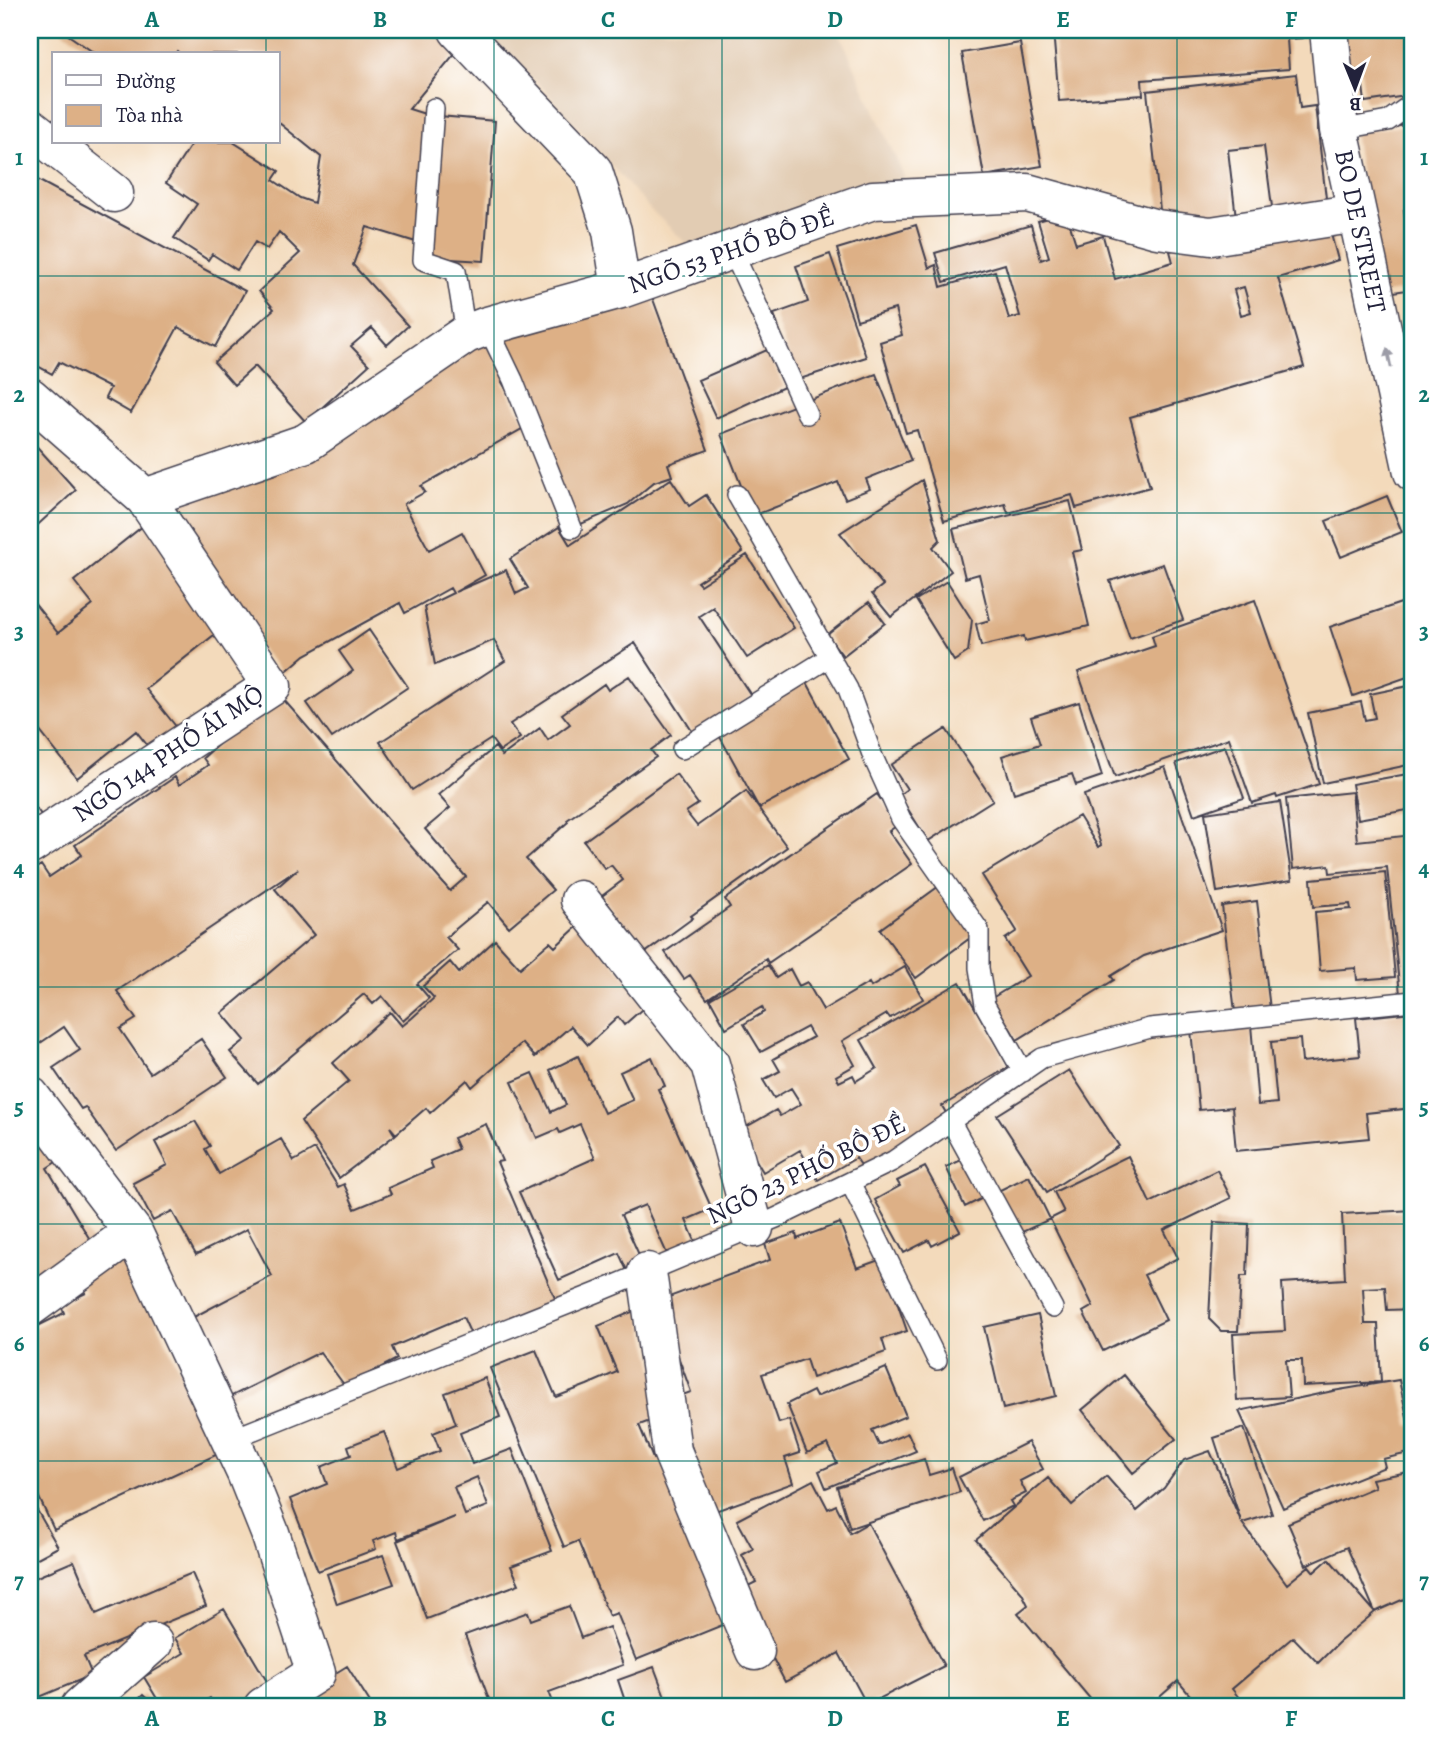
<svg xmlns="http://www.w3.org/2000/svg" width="1443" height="1737" font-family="Alegreya,serif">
	<rect width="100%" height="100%" fill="#fff"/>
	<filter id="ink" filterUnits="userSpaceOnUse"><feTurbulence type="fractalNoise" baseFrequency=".0143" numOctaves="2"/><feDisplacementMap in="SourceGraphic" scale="14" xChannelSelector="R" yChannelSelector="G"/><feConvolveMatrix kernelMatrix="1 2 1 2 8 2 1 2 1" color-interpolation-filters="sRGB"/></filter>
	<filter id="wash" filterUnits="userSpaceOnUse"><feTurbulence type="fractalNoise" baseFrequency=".00686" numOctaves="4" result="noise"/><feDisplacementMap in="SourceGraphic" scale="28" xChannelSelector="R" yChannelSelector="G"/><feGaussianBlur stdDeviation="1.57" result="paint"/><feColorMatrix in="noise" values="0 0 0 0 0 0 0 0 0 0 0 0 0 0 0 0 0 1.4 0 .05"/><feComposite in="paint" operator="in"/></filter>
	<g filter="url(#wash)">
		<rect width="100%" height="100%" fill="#f3dabb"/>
		<path fill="#e2ccb3" d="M478,30H838L906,181L698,254L649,208L543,88Z"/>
		<g id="blocks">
			<path fill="#ddb086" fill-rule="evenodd" d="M61,30H442L461,46L409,109L428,115L495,121L484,261L417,257L419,243L367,227L353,265L408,326L387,345L372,328L351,346L369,365L306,422L255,366L234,385L214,362L274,309L259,291L300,253L279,232L267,249L255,242L237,270L212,254L208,260L174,238L197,204L166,183L193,142H233L279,171L273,180L300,198L314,203L321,157L278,122V54H180L177,51L175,54H96Z
				M1053,30H1303V38L1287,39L1289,69L1142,80L1143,95L1059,101Z
				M1343,30H1413V95L1365,102L1361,70L1349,72Z
				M1020,43L1042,166L984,176L962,53Z
				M1296,74L1300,108L1315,106L1328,215L1274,222L1264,146L1228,150L1237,226L1162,228L1147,91Z
				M1413,124V209L1404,210L1413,267V289L1381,294L1354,133Z
				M30,176L245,291L215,347L178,327L131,413L105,398L110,388L59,362L52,374L30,362Z
				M1066,213L1076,244L1103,236L1115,279L1173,262L1170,251L1218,237L1328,223L1338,260L1278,278L1304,367L1130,417L1150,487L1076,508L1072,495L1008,513L1005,504L944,521L917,430L906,433L880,342L902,335L895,309L857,320L837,249L916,225L929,268L936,265L941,287L995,271L1009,319L1020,316L1005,264L944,282L935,253L1031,225L1041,260L1049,257L1038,221ZM1244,287L1251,312L1241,315L1234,290Z
				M830,254L866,357L797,380L774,314L808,302L796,266Z
				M650,291L708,450L668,464L672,476L654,482L628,504L574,527L501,331Z
				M484,338L507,379L502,382L527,426L421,486L425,492L404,504L429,550L462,532L485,575L455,592L506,570L516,594L528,588L510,559L559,527L570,545L671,479L689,506L706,495L743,552L697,582L700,585L747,555L794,628L747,658L713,607L699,616L752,697L694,734L635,643L510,724L520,738L500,751L491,739L412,790L380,742L505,661L494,640L435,665L424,607L453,593L450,588L405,613L400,603L305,655L284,673L244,631L175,507Z
				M767,350L784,387L716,418L698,380Z
				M876,374L911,461L866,479L870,489L845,499L838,482L753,516L721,434Z
				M30,439L76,490L30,532Z
				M922,480L940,540L933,547L951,571L891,617L872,594L883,585L840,533Z
				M1387,496L1402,532L1341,557L1326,521Z
				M1070,501L1082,550L1072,552L1089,626L1025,641L1024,636L981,646L976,624L990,620L979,574L965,578L953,529Z
				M148,522L229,623L146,689L178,729L151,750L136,731L77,778L35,725L31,729L30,727V598L58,633L93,605L74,581Z
				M1163,564L1183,620L1130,638L1110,581Z
				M947,581L972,620L968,652L954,661L916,600Z
				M1413,599V675L1353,696L1330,627Z
				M1255,600L1319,784L1277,798L1276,795L1252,803L1229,738L1115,777L1078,672L1155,646L1152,636Z
				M869,602L885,623L843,656L827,635Z
				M369,630L408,687L332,738L307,703L353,671L339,651Z
				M629,676L671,735L651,750L656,757L567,820L568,822L526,859L553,890L509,927L488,902L446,937L458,950L417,984L429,998L403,1021L382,996L373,1004L364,994L258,1084L230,1052L245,1040L222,1013L314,935L275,889L298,869L117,991L136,1019L120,1029L150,1073L201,1039L227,1077L116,1151L85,1107L81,1109L53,1068L80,1050L64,1027L33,1048L30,1044V872L41,865L49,877L82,855L75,845L175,777L179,785L208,765L203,758L277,692L450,891L466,877L425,829L450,808L438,795L495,747L502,756L540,728L548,740L570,724L562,714L604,684L608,690Z
				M804,677L849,759L759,808L714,726Z
				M1413,685V764L1323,783L1308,713L1361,702L1365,720L1375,718L1370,694Z
				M1079,702L1102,776L1076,785L1072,774L1014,793L1002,756L1040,744L1031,717Z
				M946,729L993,800L928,841L899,795L907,789L891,765Z
				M1225,746L1244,798L1194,815L1176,763Z
				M1165,767L1222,930L1144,956L1111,976L1114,980L1017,1040L992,998L1028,976L1005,939L1017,931L982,875L1079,816L1098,847L1101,845L1084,795Z
				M1413,773V809L1358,819L1352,784Z
				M676,774L698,804L686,812L697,826L746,791L787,847L691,916L693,918L645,953L602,896L623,880L611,865L605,869L584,841Z
				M1352,792L1357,841L1413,835V992L1400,994L1387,867L1330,873L1329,865L1293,869L1286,799Z
				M877,794L898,825L889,831L912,864L768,963L766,959L707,999L690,975L684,979L665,952L730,907L725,899Z
				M30,800L42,816L30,825Z
				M1280,802L1292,880L1217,892L1205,813Z
				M1385,872L1395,977L1357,980L1356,968L1320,971L1315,912L1351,909L1350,904L1313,907L1311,879Z
				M942,884L978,932L916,978L880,929Z
				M1257,901L1270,1009L1235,1012L1222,906Z
				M579,925L649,1003L624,1025L618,1017L588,1045L571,1026L535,1057L522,1043L472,1087L467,1080L430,1113L426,1108L396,1134L390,1127L395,1135L339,1178L301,1121L349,1081L333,1063L390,1012L402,1026L412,1018L434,998L423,986L450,962L459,973L495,940L520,968L550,942L555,947Z
				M768,965L776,978L790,969L799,986L807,982L823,1010L869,983L871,987L905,967L923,999L890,1018L887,1014L842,1041L855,1065L836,1076L839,1082L853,1075L856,1081L877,1068L861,1040L960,982L1009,1067L942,1106L949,1118L863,1168L856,1158L818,1180L800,1150L763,1172L739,1131L776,1110L780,1116L801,1104L791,1088L774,1098L763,1080L780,1071L773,1059L813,1037L807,1027L761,1052L744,1024L764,1012L762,1007L726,1028L710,999Z
				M1413,1012V1108L1366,1113L1369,1138L1236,1151L1232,1107L1199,1110L1191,1030L1251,1025L1258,1105L1277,1103L1271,1042L1300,1039L1302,1062L1360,1056L1356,1018Z
				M578,1056L604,1113L633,1100L620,1072L652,1057L665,1086L658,1089L712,1209L686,1220L696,1243L668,1256L645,1205L621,1215L645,1268L629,1275L619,1253L559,1280L519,1192L595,1158L580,1124L560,1133L558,1129L537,1138L512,1082L533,1073L551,1112L566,1105L550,1070Z
				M1069,1070L1119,1146L1047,1192L997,1115Z
				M30,1116L59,1160L47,1168L95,1248L30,1288Z
				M195,1121L210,1146L205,1149L219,1174L281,1139L294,1161L315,1149L338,1187L344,1184L355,1209L391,1194L388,1188L433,1168L430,1161L458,1149L453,1138L486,1124L502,1161L497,1162L557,1303L473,1339L463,1317L392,1347L397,1359L345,1386L320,1352L228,1398L186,1321L272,1276L247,1229L196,1255L172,1211L153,1221L133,1183L167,1165L155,1142Z
				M1128,1156L1150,1203L1217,1170L1231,1198L1164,1230L1178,1258L1144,1275L1166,1320L1103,1351L1083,1312L1093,1306L1050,1219L1064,1212L1054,1192Z
				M968,1157L987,1196L965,1207L946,1167Z
				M925,1167L960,1231L932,1246L929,1240L904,1253L875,1200L900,1186L897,1181Z
				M1029,1176L1050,1219L1018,1234L996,1192Z
				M1413,1210V1309L1387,1310L1385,1287L1363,1288L1365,1324H1378L1381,1382L1303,1386L1302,1360H1286L1289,1397L1237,1400L1233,1334L1285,1331L1282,1283L1345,1279L1342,1214Z
				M1214,1222L1249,1224L1247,1276H1241L1238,1331H1221L1209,1319Z
				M840,1223L857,1268L882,1259L907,1331L882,1339L886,1352L812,1378L806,1359L762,1374L779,1423L789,1420L800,1453L785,1458L793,1483L707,1514L694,1454L674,1398L691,1392L658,1301L770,1260L765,1244L796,1233L797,1239Z
				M127,1256L218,1454L54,1530L30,1478V1330L64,1313L61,1305L86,1293L79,1278Z
				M639,1309L666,1415L639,1425L653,1459L667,1453L735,1620L636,1660L617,1613L609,1616L578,1541L564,1547L490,1368L536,1350L556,1397L587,1385L617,1372L598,1326Z
				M1038,1315L1056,1396L1003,1409L984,1327Z
				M886,1368L906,1416L872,1430L879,1445L908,1433L916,1451L826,1488L819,1471L837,1463L828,1444L807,1453L787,1404L813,1391L816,1397Z
				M1124,1375L1176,1439L1133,1473L1082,1410Z
				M485,1378L500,1417L460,1433L472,1464L512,1449L552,1551L511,1566L519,1584L427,1619L397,1541L455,1517L398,1539L396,1532L373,1541L376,1549L318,1571L290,1499L327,1484L321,1467L351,1455L348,1446L384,1432L398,1468L440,1451L433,1433L456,1424L445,1393ZM477,1477L488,1506L465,1515L454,1487Z
				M1399,1380L1409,1426L1413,1425V1452L1383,1459L1385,1467L1283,1508L1239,1411L1333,1391Z
				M1244,1428L1272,1514L1242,1523L1287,1584L1309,1566L1314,1572L1329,1559L1375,1612L1338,1643L1318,1663L1293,1637L1232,1689L1240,1699L1230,1707H1200L1178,1681L1154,1702L1159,1707H1097L1018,1613L1028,1605L1022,1593L976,1540L1048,1478L1072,1505L1106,1476L1137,1511L1164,1488L1184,1460L1210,1451L1241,1521L1214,1438Z
				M1028,1442L1043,1469L1020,1481L1026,1493L1010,1501L1013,1506L983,1521L959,1477Z
				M924,1459L929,1475L952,1468L960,1492L850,1528L837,1487Z
				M1413,1471V1595L1375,1612L1347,1547L1306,1565L1288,1523L1375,1487L1372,1479Z
				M813,1480L828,1509L836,1505L850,1533L868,1523L944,1666L867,1705L839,1653L785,1682L750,1614L744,1588L756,1582L742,1555L753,1549L737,1520Z
				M30,1498L58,1547L30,1562Z
				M383,1555L394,1584L337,1604L327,1574Z
				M74,1561L96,1614L192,1573L206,1606L84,1656L92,1675L37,1698L41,1707H30V1580Z
				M569,1606L581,1638L609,1627L623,1665L549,1692L555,1707H492L465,1635L528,1612L531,1620Z
				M224,1609L275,1695L254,1707H216L210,1698L194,1707H162L144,1677L184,1653L175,1638Z
				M347,1666L373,1707H281Z
				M654,1667L669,1707H627L618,1680Z
				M143,1695L156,1707H131Z"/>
		</g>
	</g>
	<g filter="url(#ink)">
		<use href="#blocks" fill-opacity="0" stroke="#413e4e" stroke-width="2"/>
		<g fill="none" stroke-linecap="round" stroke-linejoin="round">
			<g stroke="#413e4e" stroke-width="22">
				<path id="lane" d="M434,108L423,260L456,271L466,334
					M1339,130L1388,121L1413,103
					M732,250L807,414
					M487,326L513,380L572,528
					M737,495L848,689L873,757L901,819L979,930V968L985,1005L1023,1072
					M682,749L830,657
					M951,1122L1053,1308
					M850,1182L937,1360
					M229,1440L596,1293L776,1218L893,1161L1042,1058L1150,1028L1413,1001"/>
			</g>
			<g stroke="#413e4e" stroke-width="41">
				<path id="street" d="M458,30L593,171L612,231L621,289
					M1329,30L1339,130L1413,472
					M30,127L114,193
					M30,397L145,498L272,686L30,845
					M145,498L306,443L466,334L487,326L621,289L873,200L1027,193L1157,229L1211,236L1357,213
					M580,900L710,1064L754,1228
					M30,1096L133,1232L246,1473L270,1533L316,1673L263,1707
					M647,1272L672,1451L755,1651
					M30,1307L133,1232
					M80,1707L153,1643"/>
			</g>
			<use href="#lane" stroke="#fff" stroke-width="19"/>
			<use href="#street" stroke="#fff" stroke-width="38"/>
		</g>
		<defs><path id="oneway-solid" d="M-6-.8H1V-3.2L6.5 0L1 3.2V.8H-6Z" transform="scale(1.75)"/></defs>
		<use fill="#9c9ca7" href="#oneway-solid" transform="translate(1389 358) rotate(-102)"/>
	</g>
	<path fill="none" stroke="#0f766e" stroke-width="2" stroke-opacity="0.55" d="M266,30V54M494,30V1707M722,30V1707M949,30V1707M1177,30V1707M266,142V1707M30,276H1413M30,513H1413M30,750H1413M30,987H1413M30,1224H1413M30,1461H1413"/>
	<g text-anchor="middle" stroke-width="7" stroke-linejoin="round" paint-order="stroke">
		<g font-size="26" fill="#22223b" stroke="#fff">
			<text transform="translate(1361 231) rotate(78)" y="9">BO DE STREET</text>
			<text transform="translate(731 250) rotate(-19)" y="9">NGÕ 53 PHỐ BỒ ĐỀ</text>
			<text transform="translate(168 753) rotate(-34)" y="9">NGÕ 144 PHỐ ÁI MỘ</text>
			<text transform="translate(806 1169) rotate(-26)" y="9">NGÕ 23 PHỐ BỒ ĐỀ</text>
		</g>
	</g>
	<rect width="1443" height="1737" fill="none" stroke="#fff" stroke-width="77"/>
	<rect x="52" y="52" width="228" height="91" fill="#ffffff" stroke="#a7a7b1" stroke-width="2"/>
	<rect x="66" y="75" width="35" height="10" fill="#ffffff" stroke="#a7a7b1" stroke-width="2"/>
	<text x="116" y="88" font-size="21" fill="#22223b">Đường</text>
	<rect x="66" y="105" width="35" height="21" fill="#ddb086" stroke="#a7a7b1" stroke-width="2"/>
	<text x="116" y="122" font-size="21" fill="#22223b">Tòa nhà</text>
	<g transform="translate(1355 88) rotate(179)" stroke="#ffffff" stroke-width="5" paint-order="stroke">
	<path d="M0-5L12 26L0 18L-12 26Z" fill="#22223b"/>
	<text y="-10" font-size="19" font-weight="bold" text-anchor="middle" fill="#22223b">B</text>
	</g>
	<rect x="38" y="38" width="1366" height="1660" fill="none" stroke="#0f766e" stroke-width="2.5"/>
	<g font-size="23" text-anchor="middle" font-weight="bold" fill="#0f766e">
		<text x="152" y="27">A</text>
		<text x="380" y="27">B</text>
		<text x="608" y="27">C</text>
		<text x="835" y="27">D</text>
		<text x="1063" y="27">E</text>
		<text x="1291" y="27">F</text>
		<text x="19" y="165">1</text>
		<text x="1424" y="165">1</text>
		<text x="19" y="402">2</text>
		<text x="1424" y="402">2</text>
		<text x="19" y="639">3</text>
		<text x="1424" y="639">3</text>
		<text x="19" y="876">4</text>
		<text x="1424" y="876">4</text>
		<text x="19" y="1114">5</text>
		<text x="1424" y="1114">5</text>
		<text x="19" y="1351">6</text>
		<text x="1424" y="1351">6</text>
		<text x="19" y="1588">7</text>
		<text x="1424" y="1588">7</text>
		<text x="152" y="1726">A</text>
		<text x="380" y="1726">B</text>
		<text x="608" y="1726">C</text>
		<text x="835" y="1726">D</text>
		<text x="1063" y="1726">E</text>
		<text x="1291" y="1726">F</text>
	</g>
</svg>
